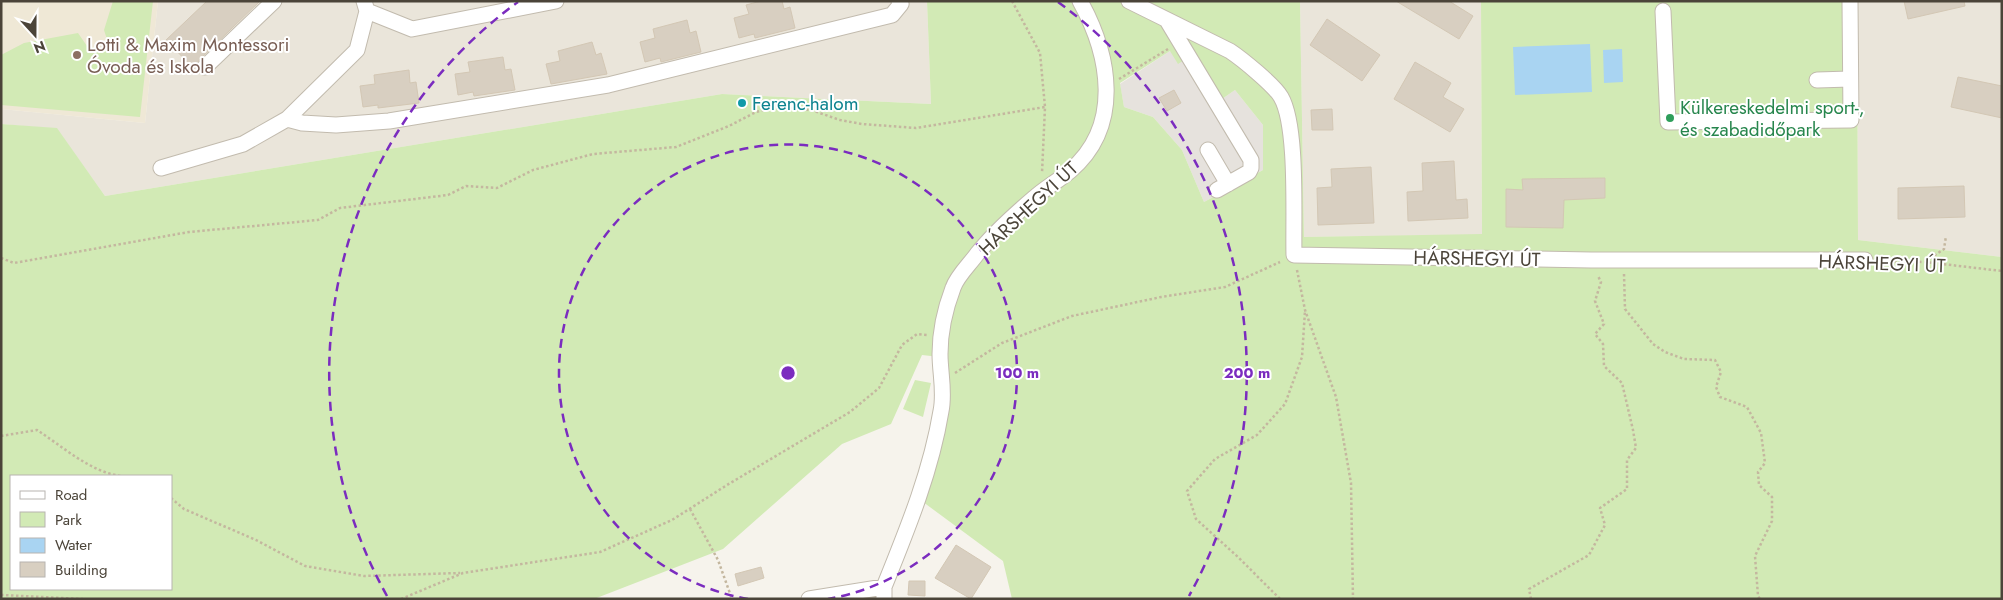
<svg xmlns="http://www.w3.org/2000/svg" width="2003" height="600" font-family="Jost,sans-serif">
	<rect width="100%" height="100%" fill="#f6f3ec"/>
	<path fill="#eae5da" d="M158,1H927L931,104L722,94L105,196L57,129L1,124V109L145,123Z
		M1300,1H1481L1482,235L1304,237Z
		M1857,1H2002V257L1858,240Z"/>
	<path fill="#e6e2dd" d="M1170,51L1192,55L1222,99L1235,90L1263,125V170L1204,202L1182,150L1153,117L1124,107L1120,84Z"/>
	<path fill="#efe8d6" d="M1,1H158L145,123L1,109Z"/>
	<path fill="#d2eab5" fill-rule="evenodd" d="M113,1H153L140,117L1,105V55L24,43L78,33L87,46L111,52L104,30Z
		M927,1H1300L1304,237L1482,234L1481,1H1857L1858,240L2002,257V599H1012L1003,561L919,499L942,410L940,357L922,355L891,424L842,444L723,549L594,599H1V124L57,128L105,196L722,94L931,104ZM1170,51L1178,64L1192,55L1222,99L1235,90L1263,125V170L1204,202L1182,150L1153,117L1124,107L1120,83ZM11,476H171V589H11Z
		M915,380L931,383L923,417L903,409Z"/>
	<path fill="#a9d4f2" d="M1590,44L1592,92L1515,95L1513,47Z
		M1622,49L1623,82L1604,83L1603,50Z"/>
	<path fill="#d8cfc1" stroke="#d3c7b4" d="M207,1H260L199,60L194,69L166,40Z
		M761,1H782L784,9L790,7L795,28L755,38L754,34L739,38L734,18L749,14L746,5Z
		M1396,1H1449L1473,16L1459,39Z
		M1904,1H1964L1965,6L1908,19Z
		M1327,19L1380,55L1362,81L1310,45Z
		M687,20L690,33L696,31L701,52L661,62L660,58L645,62L640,42L655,38L653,29Z
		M592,42L596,55L601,53L607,74L551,84L546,64L560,61L558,51Z
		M503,57L505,70L511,69L515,90L474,96L473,92L458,95L455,74L470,72L468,62Z
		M1415,62L1451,83L1443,97L1464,109L1450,132L1394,99Z
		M409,70L410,83L416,82L419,103L378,108V105L363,107L360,86L375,84L374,75Z
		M1958,77L2002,86V118L1951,107Z
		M1174,90L1181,103L1167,111L1159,98Z
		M1332,109L1333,130H1312L1311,110Z
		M1454,161L1456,200L1467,199L1468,218L1408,221L1407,192L1423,191L1422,163Z
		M1371,167L1374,223L1318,225L1317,188L1332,187L1331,169Z
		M1605,178V198L1564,200L1563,228L1506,227V189L1523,190L1522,179Z
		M1964,186L1965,217L1898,219V188Z
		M956,545L991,567L971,599L935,578Z
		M761,567L764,578L738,586L735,574Z
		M909,581H925V596L908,595Z"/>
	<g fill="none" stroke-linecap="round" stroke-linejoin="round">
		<g stroke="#c2bbae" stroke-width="17">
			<path id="minor" d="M364,1L367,11L412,29L556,1
				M1129,1L1230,51C1242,59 1274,85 1281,97C1298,126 1293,219 1294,255L1591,260H1865
				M1663,11L1668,122L1851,120L1850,1
				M1168,22L1251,160V168L1249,172L1217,190
				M205,67L274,1
				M1817,80L1850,79
				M287,119L302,123L336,125L389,121L608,85L892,15L901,4L899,1
				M1208,150L1228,184
				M161,168L243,144L287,119L357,50L367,11
				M809,599L884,587
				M884,599V587C907,530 931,472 941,411C945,392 940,373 940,354C940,332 945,309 953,288C957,276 970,264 977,254C993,234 1014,215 1034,198C1045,188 1058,181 1070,171C1123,126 1110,55 1080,1"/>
		</g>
		<path stroke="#c4b79f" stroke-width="2.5" stroke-dasharray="2.5 2.5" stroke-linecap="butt" d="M1012,1L1040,53L1045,107L1042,173
			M1119,79L1168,49
			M1,258L14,263L189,232L318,220L340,208L448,195L466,186L497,188L533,170L593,154L676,147L729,126L756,112L776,107L811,110L840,120L862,124L916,128L1045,107
			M1879,261L1925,262L2002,271
			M1926,261L1944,249L1946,236
			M1297,270L1305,310L1336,397L1351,483L1353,599
			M1624,274L1625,309L1653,344L1665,352L1684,359L1715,360L1721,372L1716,387L1720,397L1747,407L1761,433L1765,463L1758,472L1759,485L1772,497V521L1755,556L1758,596L1760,599
			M955,373L1002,343L1072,316L1161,297L1225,287L1280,262
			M1,436L37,430C62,446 90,472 121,476
			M171,498L184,509L256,540L305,566L364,576L460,573
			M690,509L718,560L732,599
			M1,595L83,599
			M401,599L463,573L600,552L672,520L727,485L850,412L879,388L902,345L917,334L927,335
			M1280,599L1238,557L1196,519L1187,491L1215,459L1257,435L1285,404L1302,357L1305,311
			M1531,599L1529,589L1589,555L1605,525L1600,508L1627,489V460L1636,448L1633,430L1622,383L1604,366L1603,344L1595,334L1604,324L1595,301L1601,282L1598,276"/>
		<use href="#minor" stroke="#fff" stroke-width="15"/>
	</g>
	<g fill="none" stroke="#7b2cbf" stroke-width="2.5" stroke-dasharray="9 6">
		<path d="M748 599A229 229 0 1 1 828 599"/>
		<path d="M387 596A459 459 0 0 1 518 2M1058 2A459 459 0 0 1 1189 596"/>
	</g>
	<circle fill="#8d6e63" stroke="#fff" stroke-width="2" cx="77" cy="55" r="5"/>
	<circle fill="#0f9aa8" stroke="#fff" stroke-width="2" cx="742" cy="103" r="5"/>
	<circle fill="#2e9e5b" stroke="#fff" stroke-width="2" cx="1670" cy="118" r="5"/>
	<g text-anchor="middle" stroke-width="4" stroke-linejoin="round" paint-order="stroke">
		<g font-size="19" fill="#785e54" stroke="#fff" text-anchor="start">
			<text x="87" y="51">Lotti &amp; Maxim Montessori<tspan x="87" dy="22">Óvoda és Iskola</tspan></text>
		</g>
		<g font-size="19" fill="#0d838f" stroke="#fff" text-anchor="start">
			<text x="752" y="110">Ferenc-halom</text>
		</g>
		<g font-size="19" fill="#27864d" stroke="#fff" text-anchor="start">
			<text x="1680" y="114">Külkereskedelmi sport-,<tspan x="1680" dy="22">és szabadidőpark</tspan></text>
		</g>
		<g font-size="19" fill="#4b4439" stroke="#fff">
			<text transform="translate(1028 208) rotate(-43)" y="7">HÁRSHEGYI ÚT</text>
			<text transform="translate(1477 258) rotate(1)" y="7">HÁRSHEGYI ÚT</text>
			<text transform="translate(1882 263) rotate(2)" y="7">HÁRSHEGYI ÚT</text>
		</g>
	</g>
	<circle cx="788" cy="373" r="8" fill="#7b2cbf" stroke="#fff" stroke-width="2.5"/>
	<g font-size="15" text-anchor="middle" font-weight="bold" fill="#7b2cbf" stroke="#fff" stroke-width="4" stroke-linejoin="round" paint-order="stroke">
		<text x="1017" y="378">100 m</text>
		<text x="1247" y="378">200 m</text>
	</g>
	<rect width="2003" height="600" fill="none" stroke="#4b4439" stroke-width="5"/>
	<rect x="10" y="475" width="162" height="115" fill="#ffffff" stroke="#b7b4b0"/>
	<rect x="20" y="491" width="25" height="8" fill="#ffffff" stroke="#b7b4b0"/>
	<text x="55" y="500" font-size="15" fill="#4b4439">Road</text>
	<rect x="20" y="512" width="25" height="15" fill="#d2eab5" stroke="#b7b4b0"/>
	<text x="55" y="525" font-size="15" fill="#4b4439">Park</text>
	<rect x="20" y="538" width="25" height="15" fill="#a9d4f2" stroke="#b7b4b0"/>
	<text x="55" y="550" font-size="15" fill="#4b4439">Water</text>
	<rect x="20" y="562" width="25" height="15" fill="#d8cfc1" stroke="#b7b4b0"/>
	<text x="55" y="575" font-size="15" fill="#4b4439">Building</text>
	<g transform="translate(35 35) rotate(159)" stroke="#ffffff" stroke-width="4" paint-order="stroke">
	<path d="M0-4L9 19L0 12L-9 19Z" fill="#4b4439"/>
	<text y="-8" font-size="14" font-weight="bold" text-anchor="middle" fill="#4b4439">N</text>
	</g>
</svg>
